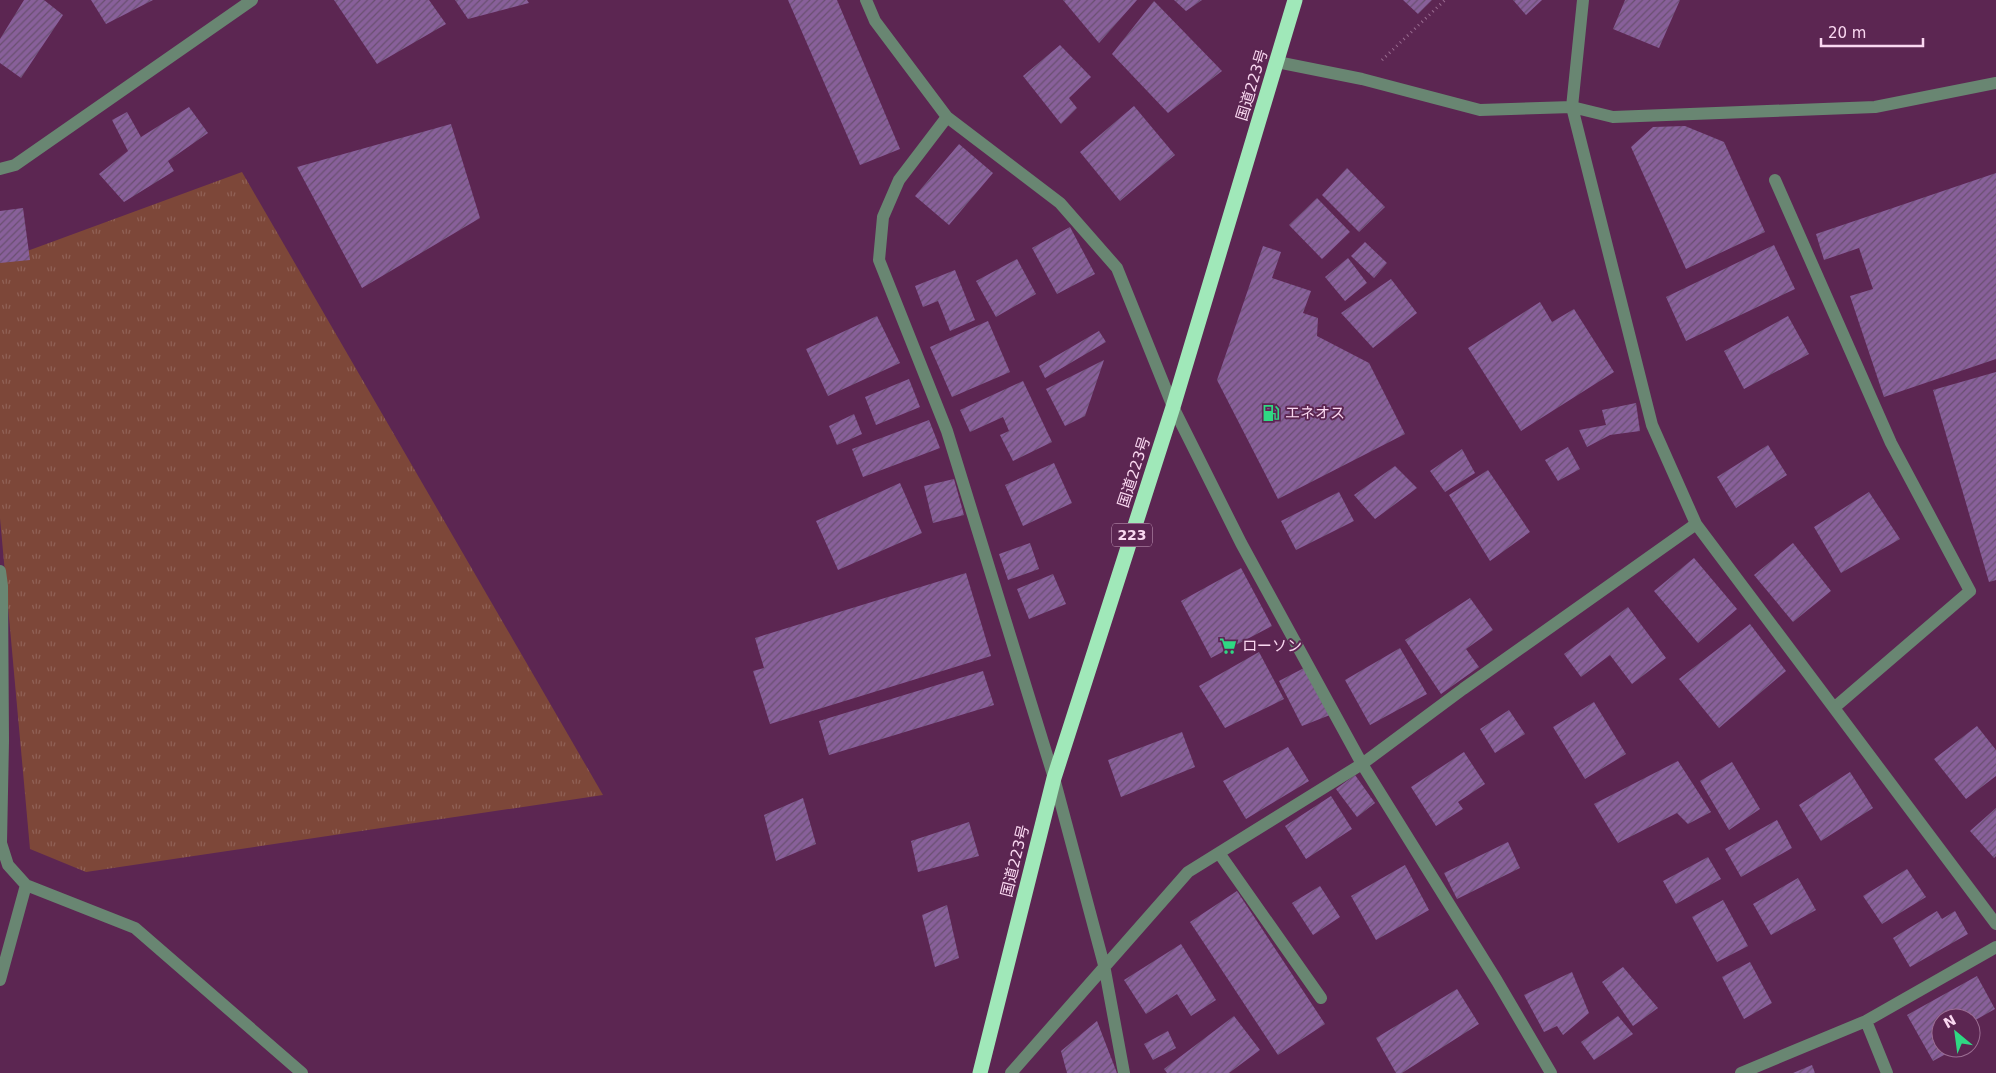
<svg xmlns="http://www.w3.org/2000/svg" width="1996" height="1073" font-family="'DejaVu Sans','Noto Sans JP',sans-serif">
	<defs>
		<pattern id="grass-tufts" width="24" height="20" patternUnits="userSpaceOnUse" patternTransform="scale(1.25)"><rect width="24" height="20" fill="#7d4739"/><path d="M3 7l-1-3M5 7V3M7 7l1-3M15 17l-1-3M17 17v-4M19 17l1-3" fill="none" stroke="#906156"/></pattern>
		<pattern id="building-hatch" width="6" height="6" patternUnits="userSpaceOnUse" patternTransform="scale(1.25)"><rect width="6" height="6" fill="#88609a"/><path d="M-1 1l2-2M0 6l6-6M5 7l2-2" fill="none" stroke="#6a5071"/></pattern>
	</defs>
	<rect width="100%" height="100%" fill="#5c2652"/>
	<path fill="url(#grass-tufts)" d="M242,172L603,795L86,872L30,849L0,518V261Z"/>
	<path fill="url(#building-hatch)" d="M24,0H44L63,15L21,78L0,63V39Z
		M91,0H153L106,24Z
		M334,0H429L446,24L377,64Z
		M455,0H527L529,3L468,19Z
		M788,0H837L900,149L860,165Z
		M1063,0H1137L1099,43Z
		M1174,0H1202L1186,11Z
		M1403,0H1432L1418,14Z
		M1513,0H1542L1526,15Z
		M1625,0H1680L1659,48L1613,29Z
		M1154,1L1222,71L1168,113L1112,54Z
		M1060,45L1091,77L1069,98L1077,108L1061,124L1023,76Z
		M1134,106L1175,155L1120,201L1080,152Z
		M189,107L208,133L168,161L174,171L124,202L99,174L128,151L112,120L127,112L141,137Z
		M451,124L480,218L362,288L297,167Z
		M1685,126L1724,142L1765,232L1686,269L1631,147L1653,127Z
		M959,144L993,173L949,225L915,196Z
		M1347,168L1385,207L1359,232L1322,195Z
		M1996,173V359L1884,397L1850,296L1873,289L1859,248L1824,260L1816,234Z
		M1317,198L1350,232L1322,259L1289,225Z
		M23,208L30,260L0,263V211Z
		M1070,227L1095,274L1057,294L1032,248Z
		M1365,242L1387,263L1374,278L1351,256Z
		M1774,245L1795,289L1686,341L1666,297Z
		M1263,246L1281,252L1272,278L1311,291L1303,313L1318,318L1317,336L1369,363L1405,434L1278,499L1217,380Z
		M1348,258L1367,283L1345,301L1325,277Z
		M1017,259L1036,294L996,317L976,281Z
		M955,270L975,320L950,331L938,301L923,307L915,286Z
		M1391,279L1417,313L1373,348L1341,313Z
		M1540,302L1552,322L1574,309L1614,372L1521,431L1468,348Z
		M877,316L900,363L828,396L806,349Z
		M1788,316L1809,354L1744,389L1724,351Z
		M988,321L1010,372L952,397L930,347Z
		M1099,331L1106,342L1045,378L1039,366Z
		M1104,360L1085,416L1065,426L1046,389Z
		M1996,372V580L1989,582L1933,390Z
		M909,379L920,407L876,425L865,397Z
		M1023,381L1052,442L1013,461L1000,435L1009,431L1003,417L970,432L960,410Z
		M1636,403L1640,431L1610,435L1587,447L1579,430L1606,425L1602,410Z
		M854,414L862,434L837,445L829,426Z
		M929,420L940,448L863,477L852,449Z
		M1768,445L1787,475L1736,508L1717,477Z
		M1568,447L1580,469L1558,481L1545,460Z
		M1462,449L1475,473L1445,492L1430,471Z
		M1054,463L1072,503L1023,526L1005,485Z
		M1395,466L1417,488L1375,519L1354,495Z
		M1488,470L1530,532L1490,561L1449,495Z
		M954,479L964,515L933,523L924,486Z
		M900,483L922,533L838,570L816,521Z
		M1339,492L1354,521L1296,550L1281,521Z
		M1869,492L1900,539L1841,573L1814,527Z
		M1030,543L1039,569L1008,580L999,554Z
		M1793,543L1831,591L1793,622L1754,575Z
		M1694,558L1737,609L1698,643L1654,591Z
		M1241,568L1272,626L1211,658L1181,601Z
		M966,573L991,656L770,724L753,671L764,668L755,638Z
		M1053,574L1066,604L1029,619L1017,589Z
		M1470,598L1493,630L1466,649L1479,667L1441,694L1405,640Z
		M1628,607L1666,658L1632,684L1610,655L1581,677L1564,654Z
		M1750,624L1786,671L1719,728L1679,679Z
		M1400,648L1427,694L1370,725L1345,680Z
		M1259,652L1284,699L1225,728L1199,686Z
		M1304,668L1330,715L1302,726L1279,681Z
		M983,671L994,705L829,755L819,721Z
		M1594,702L1626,754L1585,779L1553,727Z
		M1509,710L1525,734L1495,753L1480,729Z
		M1977,726L1996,750V776L1966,799L1934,759Z
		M1182,732L1195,767L1121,797L1108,760Z
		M1288,747L1309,781L1246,819L1223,781Z
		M1464,752L1485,784L1458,802L1463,809L1436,826L1411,787Z
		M1678,761L1711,812L1688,824L1677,813L1618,843L1594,804Z
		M1732,762L1760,809L1729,830L1700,781Z
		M1850,772L1873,808L1821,841L1799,805Z
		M1355,775L1375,803L1357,817L1336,789Z
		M1331,796L1352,829L1306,859L1285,826Z
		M803,798L816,844L776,861L764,815Z
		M1996,808V856L1994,858L1970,831Z
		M1777,820L1792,848L1741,877L1725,849Z
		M969,822L979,856L918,872L911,841Z
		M1508,842L1520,868L1457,899L1444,873Z
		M1708,857L1721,879L1676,904L1663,881Z
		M1405,865L1429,910L1376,940L1351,896Z
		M1907,869L1926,897L1882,924L1863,896Z
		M1798,878L1816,910L1771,935L1753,904Z
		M1320,886L1340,917L1313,935L1292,903Z
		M1237,891L1325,1024L1278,1055L1190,922Z
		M1723,900L1748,946L1717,962L1692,917Z
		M947,905L959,958L935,967L922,915Z
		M1937,911L1942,919L1955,911L1968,934L1910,967L1893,938Z
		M1181,944L1216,1000L1191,1016L1177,994L1146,1014L1124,980Z
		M1750,962L1772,1003L1744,1019L1722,977Z
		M1623,967L1658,1008L1633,1026L1602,982Z
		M1572,972L1589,1013L1563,1035L1557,1026L1544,1032L1524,995Z
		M1977,976L1995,1009L1972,1022L1980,1036L1971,1041V1018H1941V1048H1957L1933,1061L1907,1015Z
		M1457,989L1479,1024L1402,1073H1396L1376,1038Z
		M1234,1016L1260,1050L1229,1073H1167L1164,1069Z
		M1618,1016L1633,1034L1594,1060L1581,1042Z
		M1097,1021L1117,1073H1067L1061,1051Z
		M1168,1031L1176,1048L1153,1060L1144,1044Z
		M1812,1065L1815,1073H1793Z"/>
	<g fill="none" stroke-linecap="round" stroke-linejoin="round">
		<path stroke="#9a6c91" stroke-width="3" stroke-dasharray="1 4" stroke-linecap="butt" d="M1382,60L1445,0"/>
		<path stroke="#698672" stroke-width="12" d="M866,0L875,21L947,117L1060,203L1117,268L1173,407L1241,543L1362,764L1497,981L1551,1073
			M1583,0L1572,107L1652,425L1696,524L1996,924
			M1277,62L1362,79L1480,110L1572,107L1613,117L1875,107L1996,83
			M947,117L899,180L883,217L879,260L947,431L1054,778L1104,965L1124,1073
			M0,169L15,165L252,0
			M1775,180L1891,443L1970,591L1835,707
			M0,571L2,586L3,741L1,843L8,865L26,885L135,928L302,1073
			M1219,853L1321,998
			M0,980L26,885
			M1866,1021L1887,1073
			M1011,1073L1188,872L1362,764L1463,689L1696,524
			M1741,1073L1866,1021L1996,947"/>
		<path stroke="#a0e8b9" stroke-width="15" d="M980,1073L1054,778L1173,407L1295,0"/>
	</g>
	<defs>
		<g id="fuel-bare" transform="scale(1.35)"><path d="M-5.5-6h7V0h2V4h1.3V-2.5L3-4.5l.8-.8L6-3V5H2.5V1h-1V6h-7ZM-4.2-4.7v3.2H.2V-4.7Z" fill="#2fd883" stroke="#5c2652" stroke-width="2.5" paint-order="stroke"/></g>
		<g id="supermarket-bare" transform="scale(1.35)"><path d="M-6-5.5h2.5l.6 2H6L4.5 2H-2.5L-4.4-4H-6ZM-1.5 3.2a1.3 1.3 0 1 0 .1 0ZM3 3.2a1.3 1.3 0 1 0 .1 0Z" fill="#2fd883" stroke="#5c2652" stroke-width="2.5" paint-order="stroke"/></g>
	</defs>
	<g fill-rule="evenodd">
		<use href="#fuel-bare" x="1271" y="413"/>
		<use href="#supermarket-bare" x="1228" y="646"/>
	</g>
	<g text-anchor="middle" stroke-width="4" stroke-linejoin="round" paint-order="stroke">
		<rect fill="#5c2652" stroke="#cba3c1" stroke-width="1" x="1112" y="523.5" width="40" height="23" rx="4"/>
		<g font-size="14" font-weight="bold" fill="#fad8f1">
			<text x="1132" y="540">223</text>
		</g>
		<g font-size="15" fill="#fad8f1" stroke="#5c2652">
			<text transform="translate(1252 85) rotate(-73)" y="5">国道223号</text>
			<text transform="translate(1134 472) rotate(-72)" y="5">国道223号</text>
			<text transform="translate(1015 861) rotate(-76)" y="5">国道223号</text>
		</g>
		<g font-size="15" fill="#fad8f1" stroke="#5c2652" text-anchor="start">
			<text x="1285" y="418">エネオス</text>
			<text x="1242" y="651">ローソン</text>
		</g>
	</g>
	<g transform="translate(1956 1033) rotate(331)"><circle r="24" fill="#5c2652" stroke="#9b6d92"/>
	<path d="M0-4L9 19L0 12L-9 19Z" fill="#2fd883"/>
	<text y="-8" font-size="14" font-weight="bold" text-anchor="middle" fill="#fad8f1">N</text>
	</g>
	<path d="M1821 38v8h102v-8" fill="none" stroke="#fad8f1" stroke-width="2.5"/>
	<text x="1828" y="38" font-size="15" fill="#fad8f1" stroke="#5c2652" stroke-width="4" paint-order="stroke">20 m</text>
</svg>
